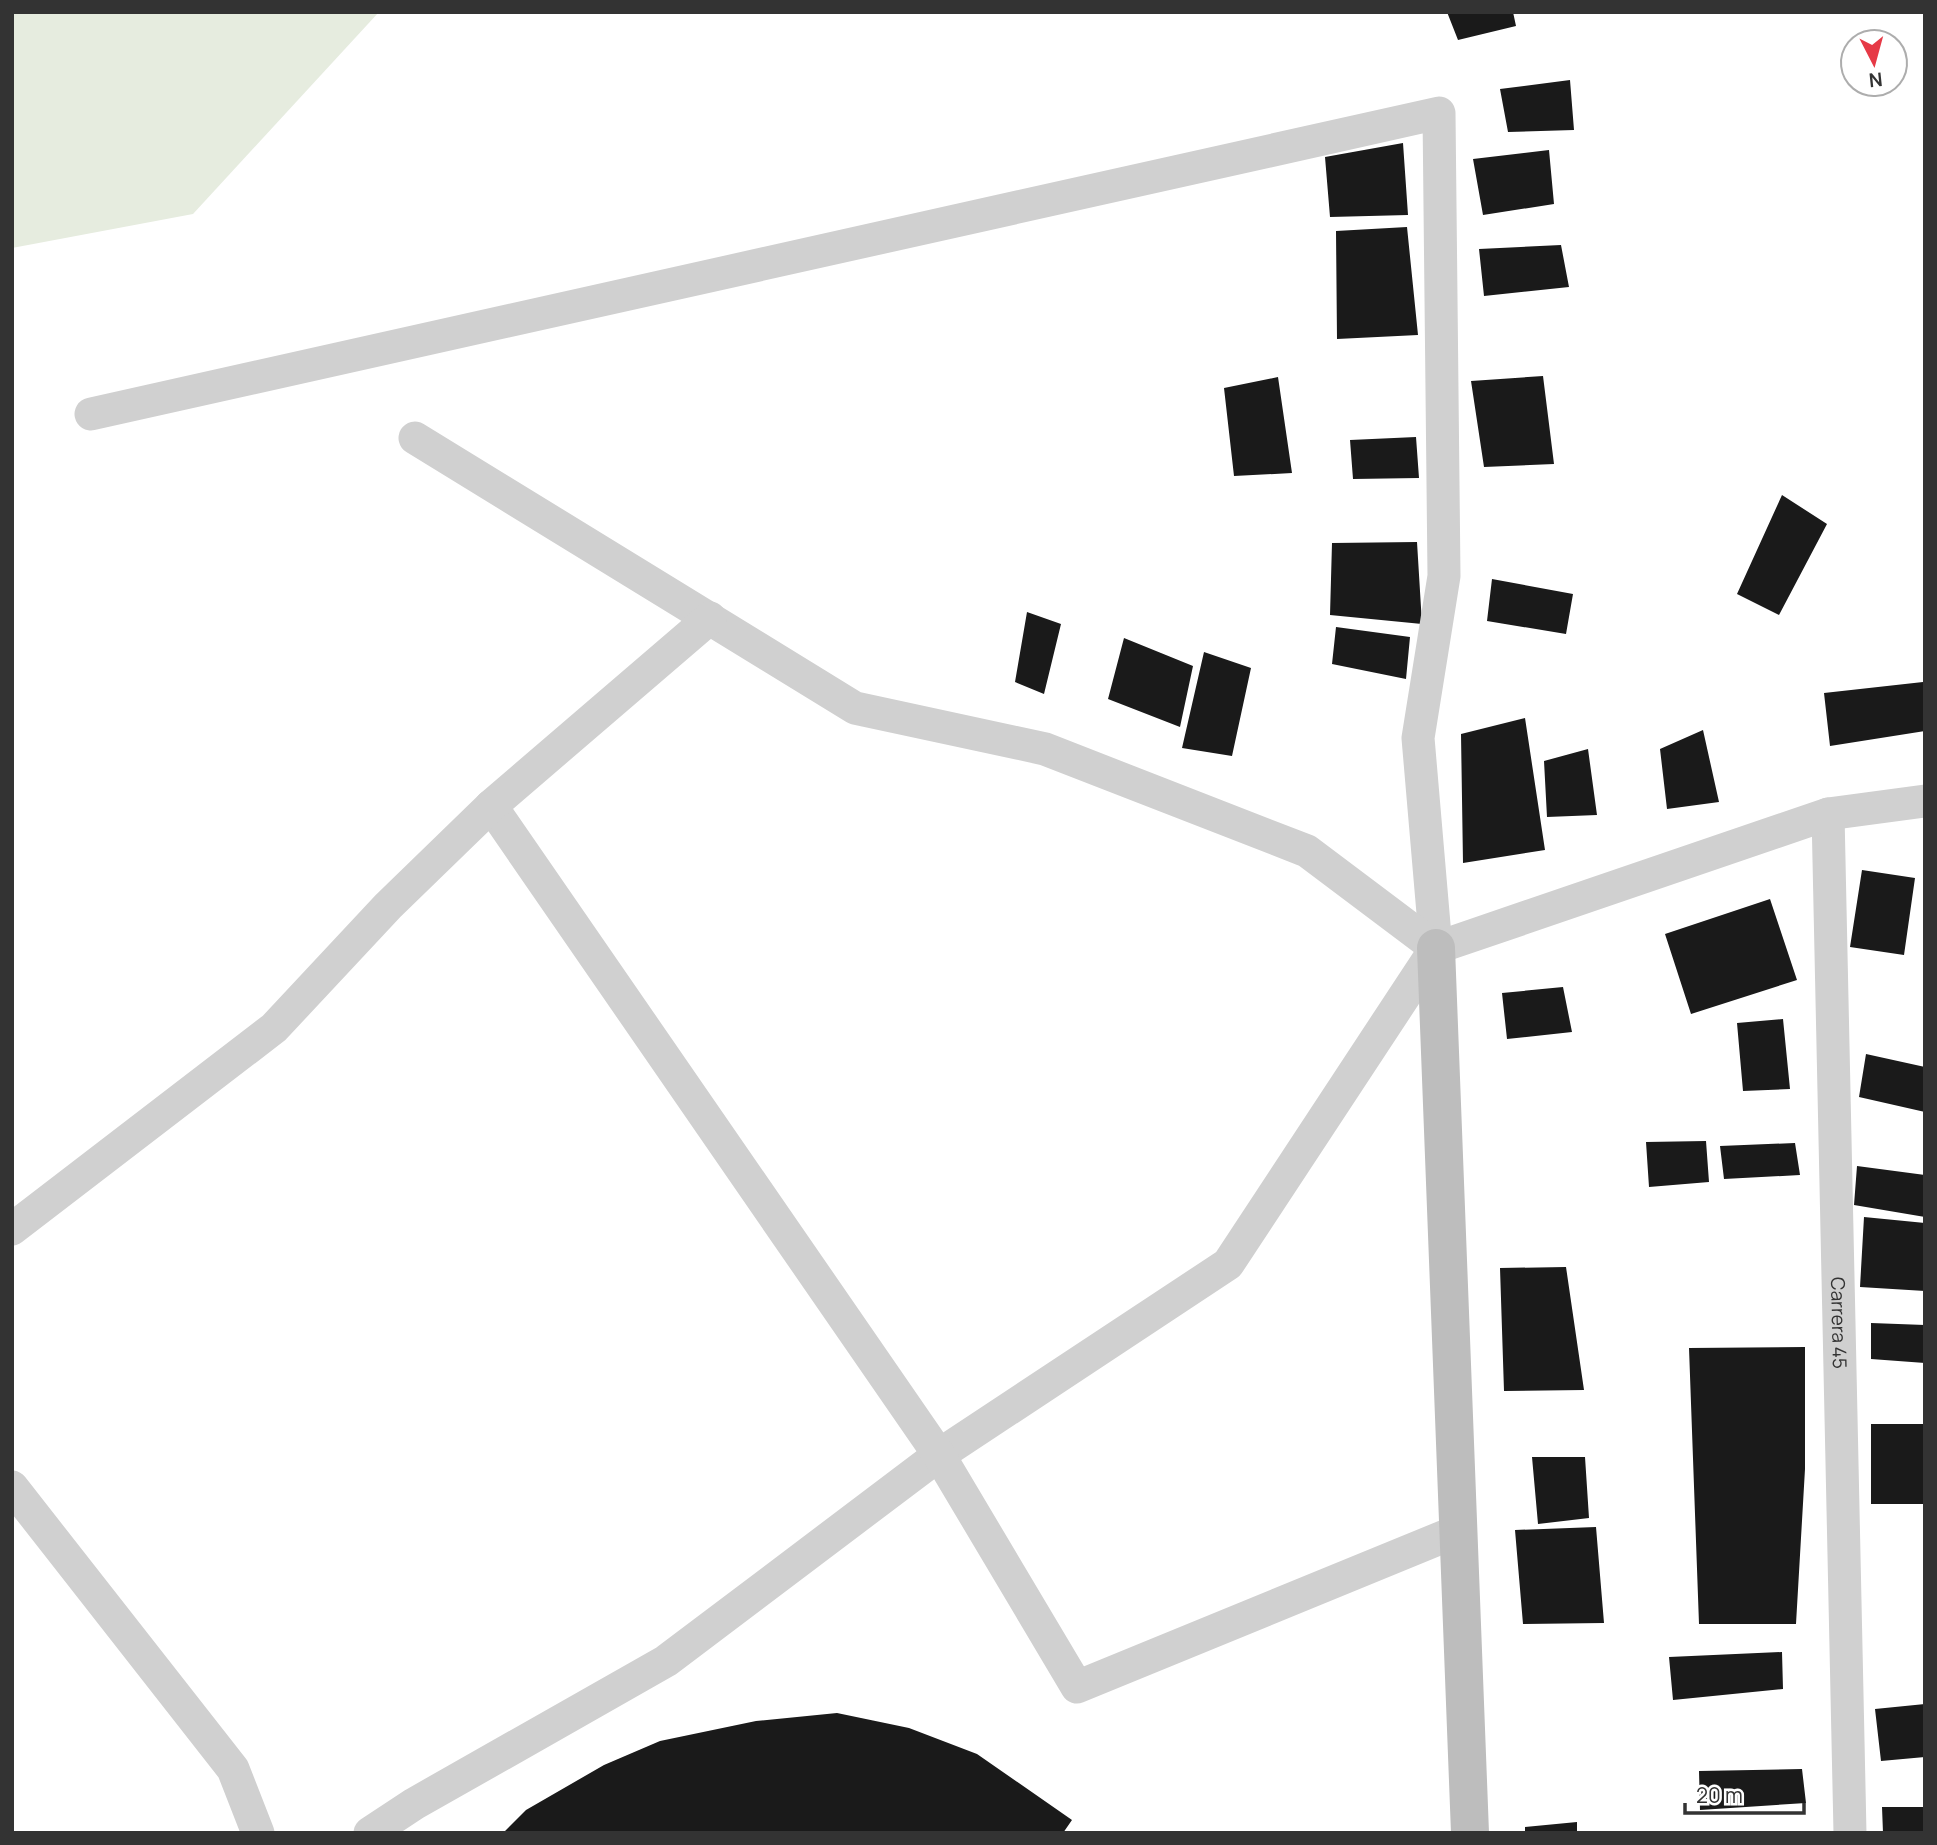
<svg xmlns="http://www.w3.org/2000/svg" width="1937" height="1845" font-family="Manrope,sans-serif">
	<rect width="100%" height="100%" fill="#fff"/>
	<path fill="#e6ecdf" d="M12,12H379L193,214L12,248Z"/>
	<path fill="#1a1a1a" d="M1447,12H1513L1516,26L1458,40Z
		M1570,80L1574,130L1508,132L1500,89Z
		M1403,143L1408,215L1330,217L1325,157Z
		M1549,150L1554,204L1483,215L1473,159Z
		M1407,227L1418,335L1337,339L1336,231Z
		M1561,245L1569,287L1484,296L1479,249Z
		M1543,376L1554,464L1484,467L1471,381Z
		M1278,377L1292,473L1234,476L1224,388Z
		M1416,437L1419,478L1353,479L1350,440Z
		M1782,495L1827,524L1779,615L1737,594Z
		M1417,542L1422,624L1330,615L1332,543Z
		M1492,579L1573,594L1566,634L1487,621Z
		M1027,612L1061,624L1044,694L1015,682Z
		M1336,627L1410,637L1406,679L1332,664Z
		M1124,638L1193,666L1180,727L1108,699Z
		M1204,652L1251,668L1232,756L1182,748Z
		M1923,682L1925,731L1830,746L1824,693Z
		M1525,718L1545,850L1463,863L1461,734Z
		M1703,730L1719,802L1667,809L1660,749Z
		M1588,749L1597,815L1547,817L1544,761Z
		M1862,870L1915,878L1904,955L1850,947Z
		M1770,899L1797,980L1691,1014L1665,934Z
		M1563,987L1572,1032L1507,1039L1502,993Z
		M1783,1019L1790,1089L1743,1091L1737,1023Z
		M1866,1054L1925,1067V1112L1859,1097Z
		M1706,1141L1709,1182L1649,1187L1646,1142Z
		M1795,1143L1800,1175L1724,1179L1720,1146Z
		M1857,1166L1925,1175V1217L1854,1205Z
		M1864,1217L1925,1223V1291L1860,1287Z
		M1566,1267L1584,1390L1504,1391L1500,1268Z
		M1871,1323L1925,1325V1363L1871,1359Z
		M1805,1347V1469L1796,1624H1699L1689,1348Z
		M1871,1424H1925V1504H1871Z
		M1532,1457H1585L1589,1518L1538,1524Z
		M1596,1527L1604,1623L1523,1624L1515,1530Z
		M1782,1652L1783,1689L1673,1700L1669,1657Z
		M1925,1704V1757L1881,1761L1875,1709Z
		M837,1713L909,1728L977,1754L1072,1820L1063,1833H503L526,1810L604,1765L660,1741L756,1721Z
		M1802,1769L1806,1803L1700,1810L1699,1771Z
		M1882,1807H1925V1833H1883Z
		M1577,1822V1833H1525V1827Z"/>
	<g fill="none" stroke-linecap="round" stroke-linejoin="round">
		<g stroke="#d0d0d0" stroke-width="33">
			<path d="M91,414L1439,113L1444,576L1418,738L1436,948L1228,1264L939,1455L666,1661L414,1804L370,1833"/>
			<path d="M415,438L855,708L1045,749L1307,851L1436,948"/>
			<path d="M491,806L939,1455L1077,1687L1460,1530"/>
			<path id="s1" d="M1828,814L1850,1833"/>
			<path d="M1436,948L1828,814L1925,801"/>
			<path d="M12,1229L274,1028L388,906L491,806L710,618"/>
			<path d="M12,1487L233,1769L258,1833"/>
		</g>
		<path stroke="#bdbdbd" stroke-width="38" d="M1436,948L1470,1833"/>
	</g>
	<g text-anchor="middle" stroke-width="7" stroke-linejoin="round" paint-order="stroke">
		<g font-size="19" fill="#333" stroke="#fff">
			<text dy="7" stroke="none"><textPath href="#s1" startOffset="509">Carrera 45</textPath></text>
		</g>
	</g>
	<rect width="1937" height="1845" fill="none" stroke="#333333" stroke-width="28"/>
	<g transform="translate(1874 63) rotate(174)"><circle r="33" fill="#ffffff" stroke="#adadad" stroke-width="2"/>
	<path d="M0-5L12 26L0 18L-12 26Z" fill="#e63946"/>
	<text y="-10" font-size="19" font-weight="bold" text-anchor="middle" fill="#333333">N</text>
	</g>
	<path d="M1685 1803v10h119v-10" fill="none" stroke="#333333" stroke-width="3.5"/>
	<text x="1696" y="1803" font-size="21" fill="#333333" stroke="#ffffff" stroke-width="5" paint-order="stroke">20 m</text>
</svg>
